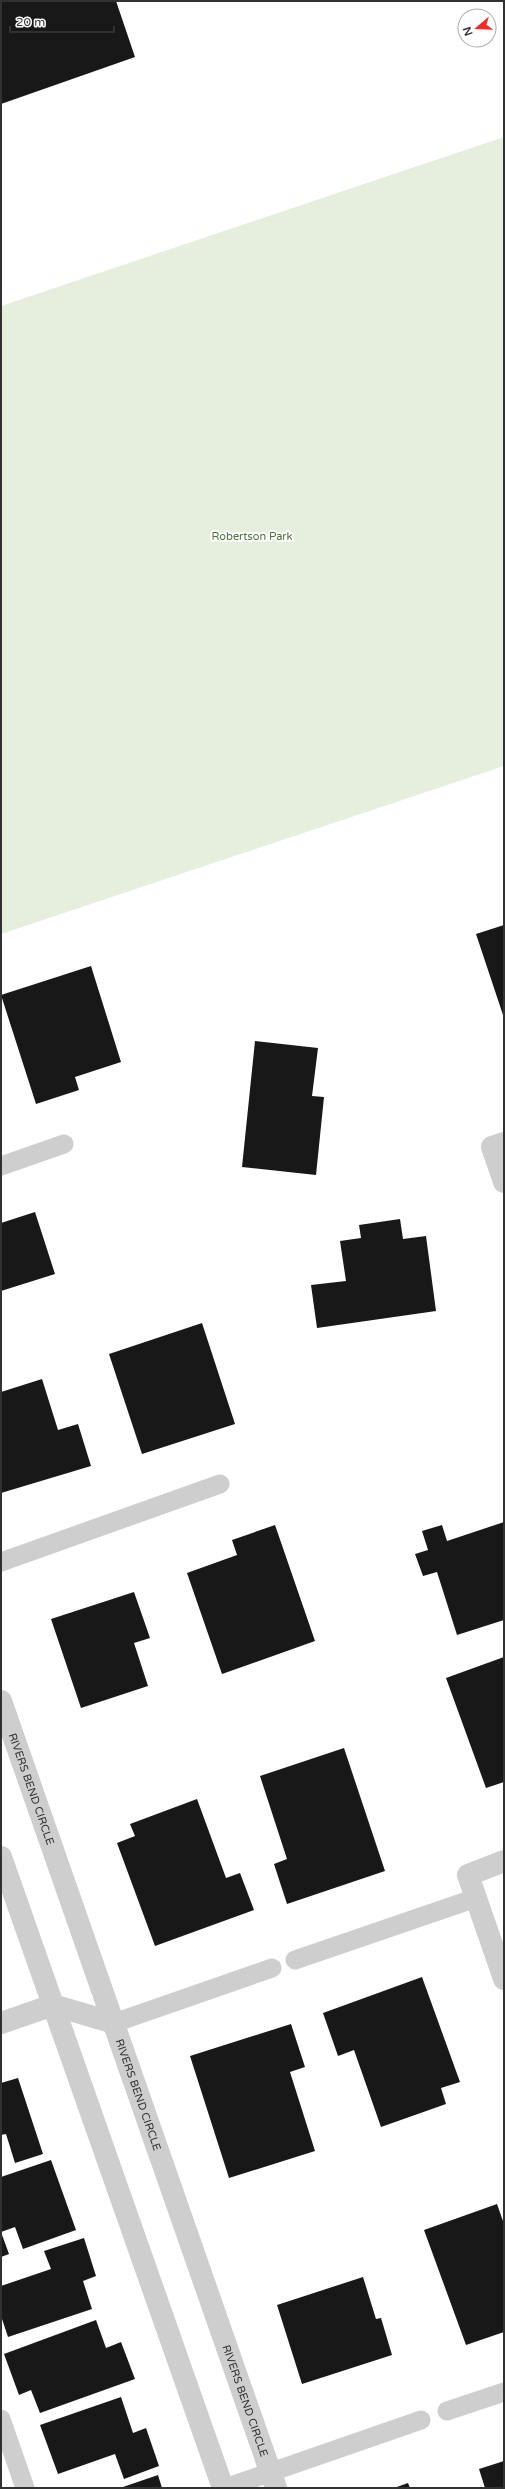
<svg xmlns="http://www.w3.org/2000/svg" width="505" height="2489" font-family="'Varela Round',sans-serif">
	<rect width="100%" height="100%" fill="#fff"/>
	<path fill="#e6eede" d="M504,137V766L1,934V306Z"/>
	<path fill="#181818" d="M1,1H116L135,57L1,104Z
		M504,925V1014L503,1015L476,934Z
		M91,966L121,1062L75,1077L79,1090L36,1104L1,995Z
		M255,1041L318,1048L312,1096L324,1097L316,1175L242,1167Z
		M35,1212L55,1274L1,1291V1223Z
		M400,1219L403,1239L426,1236L436,1311L317,1328L311,1285L346,1281L340,1241L361,1238L359,1225Z
		M202,1323L235,1424L142,1454L109,1354Z
		M42,1379L58,1430L78,1424L91,1466L1,1493V1392Z
		M504,1522V1620L457,1635L437,1572L423,1576L415,1554L428,1550L422,1531L442,1525L447,1541Z
		M275,1525L315,1641L222,1674L187,1573L237,1555L232,1540Z
		M134,1592L150,1638L134,1643L148,1686L81,1708L51,1619Z
		M504,1657V1782L486,1788L446,1678Z
		M344,1748L385,1871L287,1904L274,1864L287,1859L260,1776Z
		M197,1799L226,1878L240,1873L254,1910L155,1946L117,1843L135,1836L130,1824Z
		M422,1977L460,2082L441,2088L446,2104L381,2127L354,2050L338,2056L323,2013Z
		M291,2024L305,2067L290,2072L315,2151L229,2178L190,2056Z
		M18,2078L43,2154L15,2163L6,2134L1,2135V2083Z
		M51,2160L76,2230L23,2249L15,2227L1,2232L9,2254L1,2257V2177Z
		M497,2204L504,2224V2332L466,2345L424,2230Z
		M84,2238L96,2276L83,2281L92,2309L8,2337L1,2316V2286L51,2269L44,2251Z
		M363,2277L376,2319L381,2318L392,2355L302,2384L277,2305Z
		M96,2320L106,2348L121,2342L135,2379L40,2413L31,2390L19,2395L4,2354Z
		M121,2397L133,2433L146,2428L159,2466L124,2479L115,2454L58,2474L40,2425Z
		M504,2461V2488H485L479,2469Z
		M158,2475L162,2488H120Z
		M408,2483L410,2488H394Z"/>
	<g fill="none" stroke-linecap="round" stroke-linejoin="round">
		<path stroke="#cecece" stroke-width="19" d="M1,1166L64,1144
			M1,1562L220,1484
			M295,1960L476,1898
			M114,2023L272,1968
			M447,2411L504,2392
			M1,2419L25,2488
			M225,2488L421,2420"/>
		<g stroke="#cecece" stroke-width="22">
			<path d="M504,1143L492,1147L504,1182"/>
			<path id="s1" d="M1,1701L276,2488"/>
			<path d="M1,1857L223,2488"/>
			<path d="M504,1861L468,1875L504,1979"/>
			<path d="M1,2023L53,2005L114,2023"/>
		</g>
	</g>
	<g text-anchor="middle" stroke-width="4" stroke-linejoin="round" paint-order="stroke">
		<g font-size="11" fill="#4f703a" stroke="#fff">
			<text x="252" y="540">Robertson Park</text>
		</g>
		<g font-size="11" fill="#313131" stroke="#fff">
			<text dy="4" stroke="none"><textPath href="#s1" startOffset="93">RIVERS BEND CIRCLE</textPath></text>
			<text dy="4" stroke="none"><textPath href="#s1" startOffset="417">RIVERS BEND CIRCLE</textPath></text>
			<text dy="4" stroke="none"><textPath href="#s1" startOffset="741">RIVERS BEND CIRCLE</textPath></text>
		</g>
	</g>
	<rect width="505" height="2489" fill="none" stroke="#313131" stroke-width="4"/>
	<g transform="translate(477 28) rotate(251)"><circle r="19" fill="#ffffff" stroke="#adadad"/>
	<path d="M0-3L7 15L0 10L-7 15Z" fill="#f12d2a"/>
	<text y="-6" font-size="11" font-weight="bold" text-anchor="middle" fill="#313131">N</text>
	</g>
	<path d="M10 26v6h104v-6" fill="none" stroke="#313131" stroke-width="2"/>
	<text x="16" y="26" font-size="12" fill="#313131" stroke="#ffffff" stroke-width="3" paint-order="stroke">20 m</text>
</svg>
